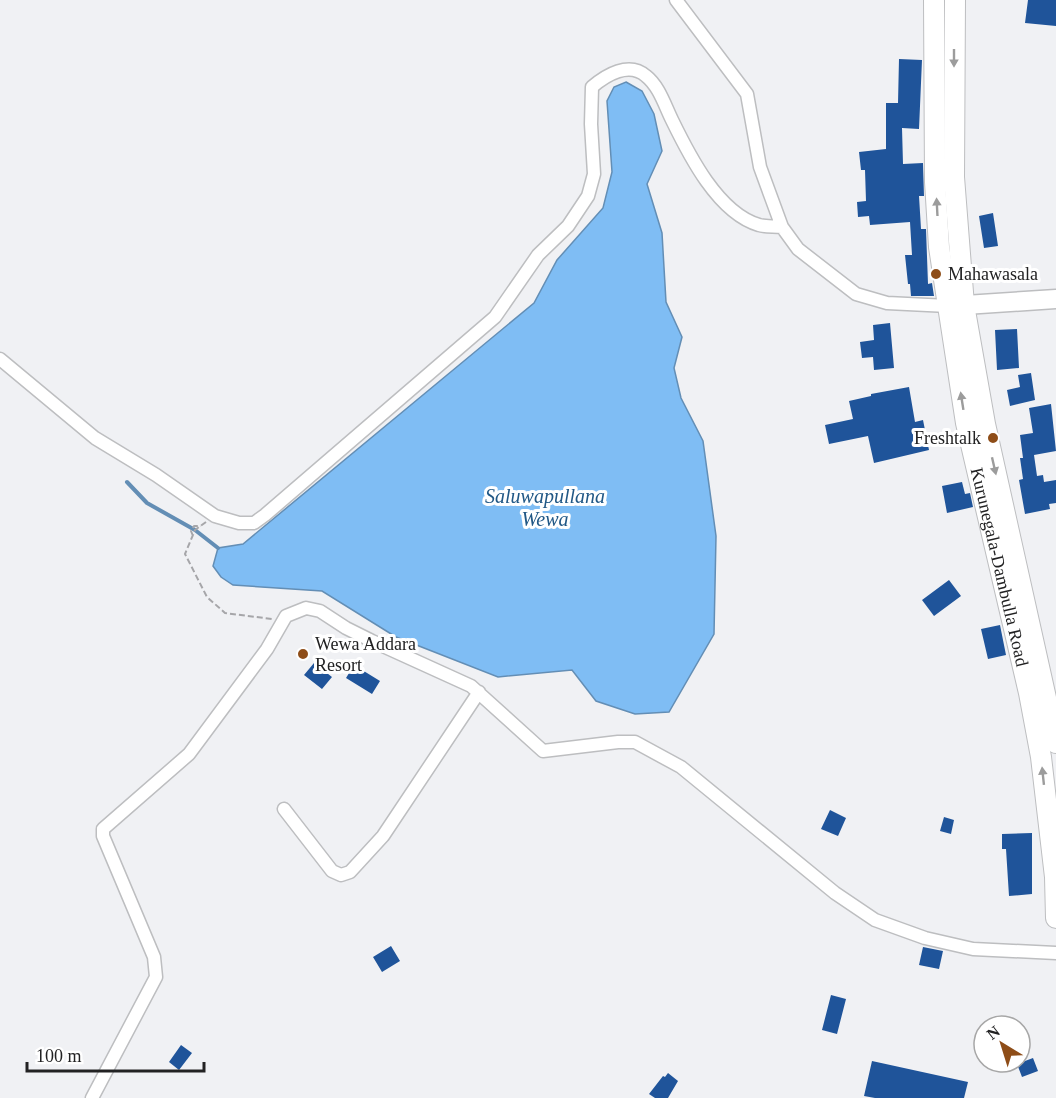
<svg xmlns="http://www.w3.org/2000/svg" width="1056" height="1098" font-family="Georgia,serif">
	<rect width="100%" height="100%" fill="#f0f1f4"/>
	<path fill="#7fbdf4" stroke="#638eb5" stroke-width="1.5" d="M626,82L642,91L654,114L662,151L647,184L662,233L666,302L682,337L674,368L681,398L703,441L716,536L714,634L669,712L635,714L596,701L572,670L498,677L396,637L322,591L233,585L221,577L213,566L218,548L243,544L534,303L557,260L603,208L612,172L607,101L614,87Z"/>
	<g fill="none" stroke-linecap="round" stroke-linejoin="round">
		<path stroke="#638eb5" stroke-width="4" d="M127,482L147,503L195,530L218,548"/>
	</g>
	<path fill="#1f549a" d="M1028,0H1056V26L1025,23Z
		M899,59L922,60L919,129L902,128L903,164L923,163L924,196H919L921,229H926L928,284L932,283L934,296H911L910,284H908L905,255H912L910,222L870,225L869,216L858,217L857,202L866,201L865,170H861L859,152L886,149V103H898Z
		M993,213L998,246L984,248L979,216Z
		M890,323L894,368L874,370L873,357L862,358L860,342L874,340L873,325Z
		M1017,329L1019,368L997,370L995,330Z
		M1031,373L1035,400L1010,406L1007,390L1020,387L1018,375Z
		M909,387L915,422L923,420L929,450L874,463L868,436L829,444L825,425L853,419L849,401L871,396V394Z
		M1051,404L1056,451L1034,455L1037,476L1043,475L1044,482L1056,480V503L1049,504L1050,509L1025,514L1019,480L1023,479L1020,458H1023L1020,435L1033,433L1029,408Z
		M962,482L965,494L970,493L973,507L947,513L942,486Z
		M949,580L961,596L934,616L922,600Z
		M1000,625L1006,655L988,659L981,629Z
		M314,663L332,677L322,689L304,675Z
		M354,665L380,681L372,694L346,678Z
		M830,810L846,818L838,836L821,829Z
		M944,817L954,820L951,834L940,831Z
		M1032,833V894L1009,896L1006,849H1002V834Z
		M391,946L400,961L382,972L373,957Z
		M923,947L943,951L939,969L919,965Z
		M831,995L846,999L837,1034L822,1030Z
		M181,1045L192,1053L179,1070L169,1062Z
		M1033,1058L1038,1071L1022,1077L1017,1064Z
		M872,1061L968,1082L964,1098H875L864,1096Z
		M668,1073L678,1081L668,1098H655L649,1094L663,1076L665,1077Z"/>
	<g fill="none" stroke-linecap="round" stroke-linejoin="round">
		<g stroke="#bdbec0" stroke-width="15">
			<path id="minor" d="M676,0L747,94L760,167L782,227L798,249L856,294L887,303L948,306
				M0,359L95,438L156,475L215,516L239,523H254L265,515L495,317L538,255L568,226L588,196L594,174L591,124L592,87C606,75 629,61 646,76C659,86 665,106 672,120C689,155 718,213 759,225C765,227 774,226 782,227
				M284,809L332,871L341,875L350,872L383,836L479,692
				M92,1098L156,977L154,957L103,836V829L189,754L267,649L286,616L306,608L320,611L346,628L372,641L471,686L543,751L618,742H635L681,767L835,893L875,920L925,938L973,949L1056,953"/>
		</g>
		<g stroke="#bdbec0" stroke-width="21">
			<path id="primary" d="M950,306L1056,299"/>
		</g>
		<g stroke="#bdbec0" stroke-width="22">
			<g id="trunk">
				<path id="s1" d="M934,0L935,182L939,247L966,423L1029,693L1041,757L1055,877L1056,918"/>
				<path d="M955,0L954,177L964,305L985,424L1056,743"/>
			</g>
		</g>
		<path stroke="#a6a6a9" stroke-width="2" stroke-dasharray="6 3" stroke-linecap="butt" d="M206,522L195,530L185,554L207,597L225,613L272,619
			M193,536L191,531L194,526H201"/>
		<use href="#minor" stroke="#fff" stroke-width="12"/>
		<use href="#primary" stroke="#fff" stroke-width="18"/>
		<use href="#trunk" stroke="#fff" stroke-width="20"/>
	</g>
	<defs><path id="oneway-solid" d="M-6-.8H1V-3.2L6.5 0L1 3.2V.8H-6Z" transform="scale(1.5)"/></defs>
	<g fill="#9c9c9c">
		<use href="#oneway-solid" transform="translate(954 58) rotate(90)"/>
		<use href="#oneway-solid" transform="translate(937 207) rotate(-93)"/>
		<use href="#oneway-solid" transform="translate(962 401) rotate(-99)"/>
		<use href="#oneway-solid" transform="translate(994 466) rotate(77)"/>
		<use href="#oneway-solid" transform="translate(1043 776) rotate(-96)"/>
	</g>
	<g fill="#8e4d18" stroke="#fff" stroke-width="2">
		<circle cx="936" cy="274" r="6"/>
		<circle cx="993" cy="438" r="6"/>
		<circle cx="303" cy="654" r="6"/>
	</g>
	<g text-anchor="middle" stroke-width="6" stroke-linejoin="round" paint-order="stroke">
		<g font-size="18" fill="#222223" stroke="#fff" text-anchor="start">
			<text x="948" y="280">Mahawasala</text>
			<text x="981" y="444" text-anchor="end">Freshtalk</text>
			<text x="315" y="650">Wewa Addara<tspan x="315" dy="21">Resort</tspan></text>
		</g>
		<g font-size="18" fill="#222223" stroke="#fff">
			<text dy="6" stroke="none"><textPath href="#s1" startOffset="573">Kurunegala-Dambulla Road</textPath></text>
		</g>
		<g font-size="20" font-style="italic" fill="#215886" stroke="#fff">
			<text x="545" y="503">Saluwapullana<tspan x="545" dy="23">Wewa</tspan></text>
		</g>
	</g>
	<g transform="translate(1002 1044) rotate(322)"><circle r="28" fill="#ffffff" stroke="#a7a7a7" stroke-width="1.5"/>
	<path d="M0-4.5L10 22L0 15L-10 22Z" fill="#8e4d18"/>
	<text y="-9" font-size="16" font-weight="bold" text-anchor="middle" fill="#222223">N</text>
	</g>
	<path d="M27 1062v9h177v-9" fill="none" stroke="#222223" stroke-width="3"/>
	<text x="36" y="1062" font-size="18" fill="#222223" stroke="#ffffff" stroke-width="4.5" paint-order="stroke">100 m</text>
</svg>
